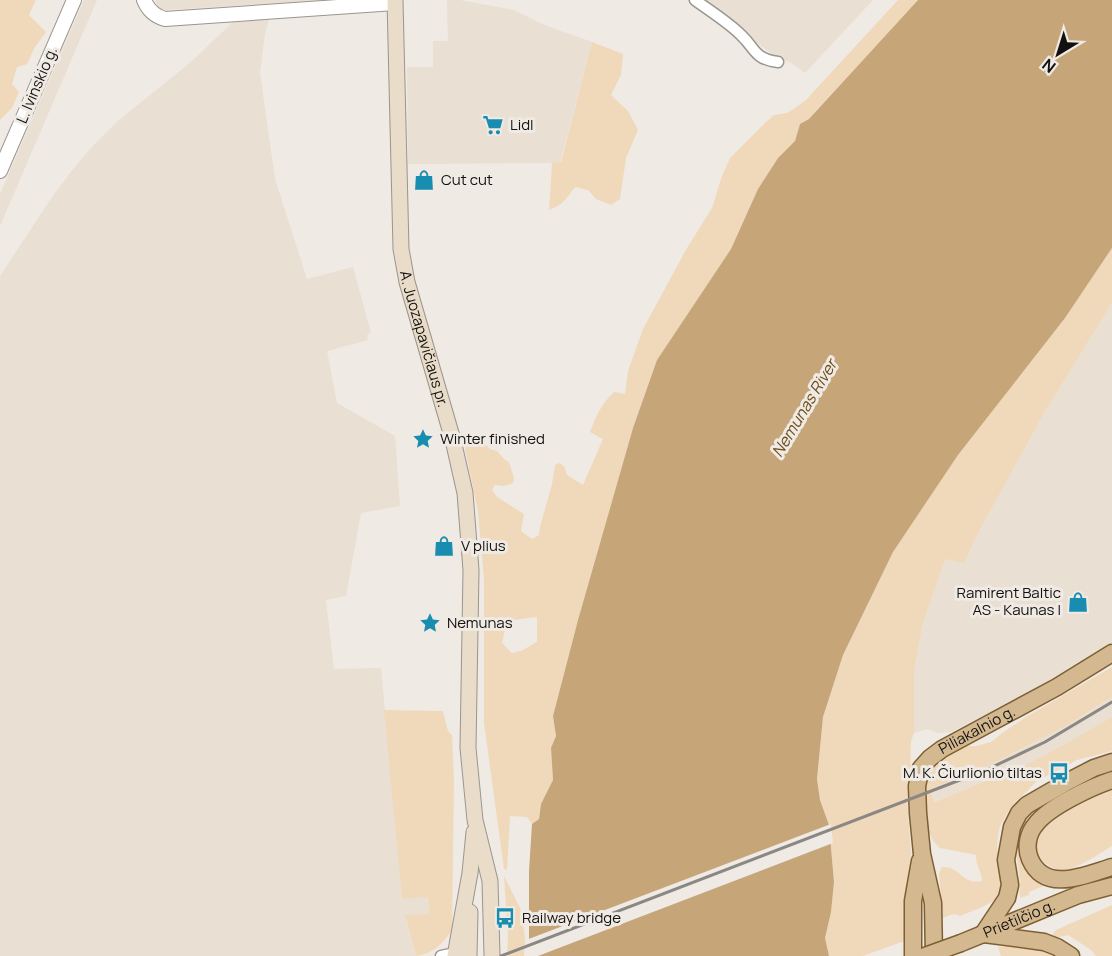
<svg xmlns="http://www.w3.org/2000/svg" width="1112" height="956" font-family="Manrope,sans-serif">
	<rect width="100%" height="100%" fill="#efeae4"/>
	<path fill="#e9dfd2" d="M84,0H97L0,226V194Z
		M155,0H329L165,10L158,8Z
		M447,0H460L514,10L542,24L592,42L560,163L408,164L407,67H433V41H448Z
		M698,0H873L805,73L790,62L779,59Z
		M270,17L265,33L260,73L275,179L307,279L353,267L371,333L367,335L368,340L327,351L337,403L395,436L400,506L361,513L346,596L326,600L334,669L381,668L402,899L428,896L429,914L405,916L416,956H0V276L52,197L71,172L90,149L118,121L191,62L235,20Z
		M1112,303V642L1044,685L951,732L938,733L927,729L914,733V671L923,623L945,558L964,562L976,537L1043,415Z
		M1112,697V717L1095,728L1027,764L933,802L930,789L986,767L1064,727Z"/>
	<path fill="#f0d9ba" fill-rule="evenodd" d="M0,0H36L29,15L46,32L35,47L27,64L17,67L12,84L19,92L12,108L0,120Z
		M898,0H918L809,119L800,124L795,141L778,158L758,189L731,249L657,360L633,428L578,620L553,716L556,736L551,748L553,780L541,804L539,819L532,824L527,817L510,816L507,870L504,869L484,723V580L478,512L465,449L467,444L481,440L490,449L497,451L505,460L509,462L514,478L513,483L504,486L495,485L492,490L497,497L524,514L521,531L532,539L539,535L540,527L552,484L555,465L559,463L564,466L567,475L583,485L603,439L590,432C596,416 602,403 614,392L625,394L628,371L643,329L687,248L712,208L722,176L730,158L765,123L774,115L787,113L795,108L806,100ZM537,617V642L521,651L512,653L502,643L507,621Z
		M592,42L623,54L621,75L611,95L628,111L638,130L626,158L620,199L611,205L596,199L588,190L575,187C566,199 563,205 549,210L552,163L561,162Z
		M1112,248V303L1043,415L976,537L964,563L945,559L923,623L914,671V733L911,741L910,794L907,796L911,854L906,889L907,940L863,956H829L825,938L831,912L834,882L829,825L820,800L817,778L823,717L843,655L893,552L958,455L1065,318Z
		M1112,667V697L1064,727L986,767L930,789L934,802L1027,764L1067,743L1112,717V751L1077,760L1037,781L1011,807L1000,826L998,836L997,846L999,862L1003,881L1000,882C1000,887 1000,893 997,897C991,905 969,912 960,916C954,912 948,916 943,918L939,874L942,867C961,866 961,885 982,881C982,872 975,864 976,855L940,848L933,841L929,832L923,808L924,785L931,766L961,746H976L991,742L1005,731L1026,717Z
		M384,710L443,711L448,731L452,735L454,781L452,930C443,944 433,954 416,956L405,915L429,914L428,897L402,899Z
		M1112,768V773L1074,790L1037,811L1025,824L1019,842L1025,867L1035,878L1046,885L1029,892V895L1020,898L1019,872L1015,845L1019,828L1026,815L1035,807L1073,786Z
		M1112,788V846C1098,854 1075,872 1058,870C1053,869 1049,866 1045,863L1043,865C1041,862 1037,857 1036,853C1025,821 1090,797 1112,788Z
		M504,876L522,912L525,940L524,956H507L508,936Z
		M1112,905V956H1096L1091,950L1068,935L1056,938L1052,935L1056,930Z
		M1025,946L1038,949L1059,956H1001L998,947Z"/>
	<path fill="#c6a579" d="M918,0H1112V248L1065,318L958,455L893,552L843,655L823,717L817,779L820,800L829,825L834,882L831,912L825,938L829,956H529V871L532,824L539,819L541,804L553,780L551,748L556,736L553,716L578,620L633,428L657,360L731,249L758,189L778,158L795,141L800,124L809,119Z"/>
	<path fill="#efeae4" d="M831,824L833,843L538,956H526V940Z"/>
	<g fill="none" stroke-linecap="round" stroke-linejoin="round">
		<g stroke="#9a958f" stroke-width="13">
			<path id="minor" d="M695,0C710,11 728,22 741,35C756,49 754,59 778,62
				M441,956L455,953"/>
		</g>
		<g stroke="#9a958f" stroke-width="16">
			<path id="tertiary" d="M144,0C148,10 154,16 165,19L395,3
				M0,171L74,0"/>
		</g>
		<g stroke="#9a958f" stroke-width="17">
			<g id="secondary">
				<path id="s1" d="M395,0L401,249L407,282L453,440L465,493L471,570L468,748L475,820L490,881L492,956"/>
				<path d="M455,956L470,873L474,832"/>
				<path d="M469,956L470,912"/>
			</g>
		</g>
		<g stroke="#7e5f33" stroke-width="19">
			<g id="primary">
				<path d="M1112,867C1085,875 1045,894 1030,859C1025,847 1028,833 1036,824C1049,807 1091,787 1112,780"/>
				<path d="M983,934L1007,898L1010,885L1006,860L1012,827L1019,813L1027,805L1065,783L1094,768L1112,762"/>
				<path d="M984,934L1044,942L1057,947L1071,956"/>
				<path id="s2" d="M961,943L1078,895L1112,886"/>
				<path d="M913,956V901L920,861"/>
				<path id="s3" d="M934,956L933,903L922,854L918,813L917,786L921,768L930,758L942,749L1057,687L1112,653"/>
			</g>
		</g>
		<use href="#minor" stroke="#fff" stroke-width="10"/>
		<use href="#tertiary" stroke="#fff" stroke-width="14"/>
		<use href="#secondary" stroke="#e9dcc8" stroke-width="15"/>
		<use href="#primary" stroke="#d4b890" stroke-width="16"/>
		<path stroke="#8b8783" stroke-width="3" d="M501,956L986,770L1045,742L1112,702"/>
		<g stroke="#7e5f33" stroke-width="19" stroke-linecap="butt">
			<path id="primary-bridge" d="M925,956L961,943"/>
		</g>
		<use href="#primary-bridge" stroke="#d4b890" stroke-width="16"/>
	</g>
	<defs>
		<g id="supermarket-bare" transform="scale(1.62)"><path d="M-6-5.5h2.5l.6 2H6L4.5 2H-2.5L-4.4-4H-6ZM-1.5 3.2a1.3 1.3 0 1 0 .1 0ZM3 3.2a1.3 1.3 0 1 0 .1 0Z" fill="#188db0" stroke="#efeae4" stroke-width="2.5" paint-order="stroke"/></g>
		<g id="shop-bare" transform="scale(1.62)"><path d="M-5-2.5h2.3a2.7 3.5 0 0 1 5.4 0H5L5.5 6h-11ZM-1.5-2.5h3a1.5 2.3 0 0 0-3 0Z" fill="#188db0" stroke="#efeae4" stroke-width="2.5" paint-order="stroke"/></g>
		<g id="sight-bare" transform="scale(1.62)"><path d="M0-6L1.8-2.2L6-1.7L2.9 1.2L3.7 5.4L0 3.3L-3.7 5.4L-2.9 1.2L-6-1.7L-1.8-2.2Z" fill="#188db0" stroke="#efeae4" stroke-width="2.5" paint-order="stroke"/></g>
		<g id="bus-bare" transform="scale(1.62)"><path d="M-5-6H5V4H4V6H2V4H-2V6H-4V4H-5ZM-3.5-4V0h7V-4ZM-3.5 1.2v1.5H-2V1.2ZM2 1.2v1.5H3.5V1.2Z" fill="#188db0" stroke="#efeae4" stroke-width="2.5" paint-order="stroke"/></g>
	</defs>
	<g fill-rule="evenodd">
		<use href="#supermarket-bare" x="493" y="125"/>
		<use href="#shop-bare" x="424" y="180"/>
		<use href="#sight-bare" x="423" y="439"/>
		<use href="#shop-bare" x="444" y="546"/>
		<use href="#shop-bare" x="1078" y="602"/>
		<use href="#sight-bare" x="430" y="623"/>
		<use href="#bus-bare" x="1059" y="773"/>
		<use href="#bus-bare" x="505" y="918"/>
	</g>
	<g text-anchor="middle" stroke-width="6" stroke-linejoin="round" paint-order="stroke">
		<g font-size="15" fill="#13110f" stroke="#efeae4">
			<text transform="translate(37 85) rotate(-67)" y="5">L. Ivinskio g.</text>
			<text dy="5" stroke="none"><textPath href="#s1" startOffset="342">A. Juozapavičiaus pr.</textPath></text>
			<text dy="5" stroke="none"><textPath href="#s3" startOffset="258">Piliakalnio g.</textPath></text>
			<text dy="5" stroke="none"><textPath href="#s2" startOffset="63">Prietilčio g.</textPath></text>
		</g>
		<g font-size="15" fill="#13110f" stroke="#efeae4" text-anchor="start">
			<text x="510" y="130">Lidl</text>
			<text x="441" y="185">Cut cut</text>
			<text x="440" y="444">Winter finished</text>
			<text x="461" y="551">V plius</text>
			<text x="1061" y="598" text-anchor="end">Ramirent Baltic<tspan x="1061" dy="17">AS - Kaunas I</tspan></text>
			<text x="447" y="628">Nemunas</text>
			<text x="1042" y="778" text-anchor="end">M. K. Čiurlionio tiltas</text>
			<text x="522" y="923">Railway bridge</text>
		</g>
		<g font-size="16" font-style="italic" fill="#6f4e1a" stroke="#efeae4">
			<text transform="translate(804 408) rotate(-59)" y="6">Nemunas River</text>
		</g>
	</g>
	<g transform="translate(1058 54) rotate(218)" stroke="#efeae4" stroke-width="4.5" paint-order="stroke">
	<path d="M0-4.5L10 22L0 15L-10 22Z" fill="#13110f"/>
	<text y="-9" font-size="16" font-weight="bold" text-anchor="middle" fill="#13110f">N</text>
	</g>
</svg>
